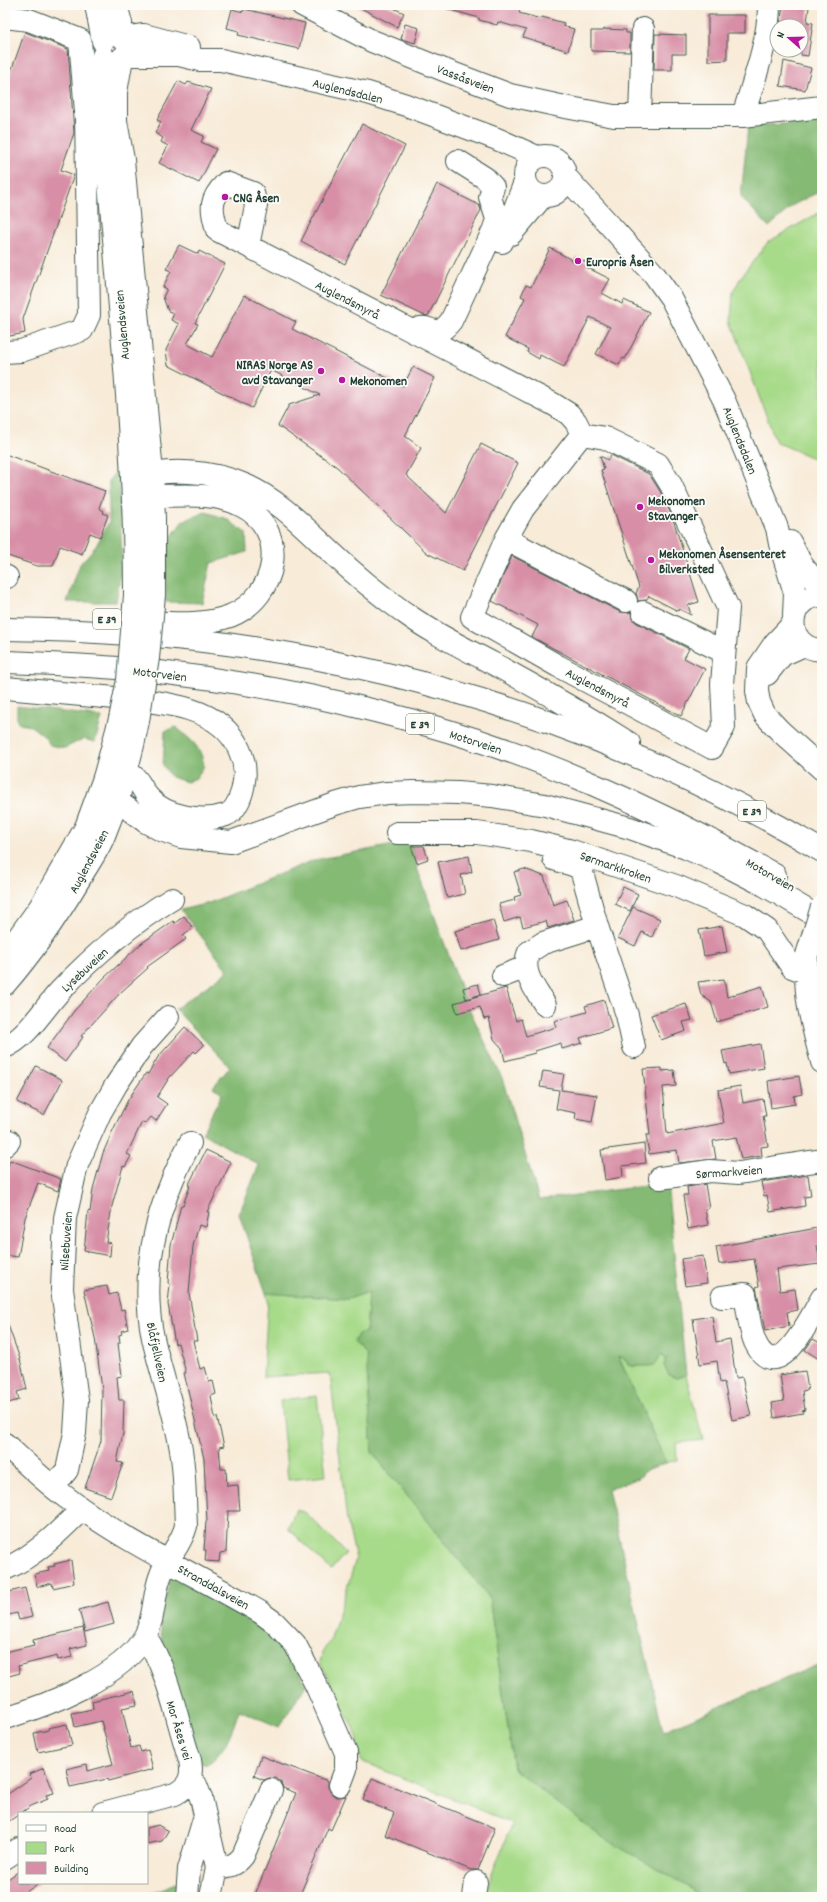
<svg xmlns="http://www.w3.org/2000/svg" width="827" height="1902" font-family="Dekko,sans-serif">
	<rect width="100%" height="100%" fill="#fdfcf7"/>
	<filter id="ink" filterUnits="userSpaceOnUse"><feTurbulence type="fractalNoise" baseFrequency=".025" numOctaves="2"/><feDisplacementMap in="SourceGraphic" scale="8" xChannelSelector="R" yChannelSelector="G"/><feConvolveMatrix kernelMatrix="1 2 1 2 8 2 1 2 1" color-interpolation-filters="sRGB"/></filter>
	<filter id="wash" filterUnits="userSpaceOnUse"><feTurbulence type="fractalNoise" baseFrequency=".012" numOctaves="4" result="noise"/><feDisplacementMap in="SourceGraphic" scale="16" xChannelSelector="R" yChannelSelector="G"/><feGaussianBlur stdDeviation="0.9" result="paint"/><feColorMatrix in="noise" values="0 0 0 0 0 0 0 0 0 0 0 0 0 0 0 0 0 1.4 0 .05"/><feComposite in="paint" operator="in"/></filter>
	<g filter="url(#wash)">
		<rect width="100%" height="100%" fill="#f8ebd8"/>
		<path fill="#a7da89" stroke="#638c5e" d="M822,211V462L776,442L731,321L733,292L741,277L768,242Z
			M370,1291L366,1332L372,1452L489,1597L514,1769L702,1897H483L512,1823L361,1761L357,1736L320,1663L322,1653L331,1639L356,1559L347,1521L330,1373L263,1377L268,1301L266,1293L348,1299Z
			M661,1354L666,1358L664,1366L676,1378L686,1375L703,1440L676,1443L677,1460L666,1463L618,1355L623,1358L630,1366C634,1366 653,1366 654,1365C657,1363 658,1357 661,1354Z
			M317,1396L326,1476L288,1480L280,1400Z
			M296,1509L306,1513L346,1553L331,1570L288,1528Z"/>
		<path fill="#85ba75" stroke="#527c54" d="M822,112V190L793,205L769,227L741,197L748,126L785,124Z
			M119,468L122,563L116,602H67L80,564L96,546L109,522V480Z
			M205,512L225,518L246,533L247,552L211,563L202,603L166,602V544L183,521Z
			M17,706L102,717L95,742L83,739L65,748L50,745L45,737L31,726L20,724L17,720Z
			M176,727C190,740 201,745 204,766L196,778L187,782L171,777L163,765L165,731Z
			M410,842L417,868L465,1000L502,1078L539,1200L667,1183L686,1375L676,1378L669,1375L664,1366L666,1358L662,1354C658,1357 658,1363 654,1365C653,1366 634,1366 630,1366L623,1358L618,1356L666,1463L646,1470L639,1478L608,1489L663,1731L822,1663V1897H702L690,1888L600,1836L514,1769L489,1597L372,1452L366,1355L354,1342L358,1334L366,1332L369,1292L348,1299L266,1293L239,1214L259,1165L202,1133L222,1094L213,1087L230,1067L175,1009L228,971L181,910L209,903L314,860Z
			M174,1576L282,1637L306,1685L279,1727L239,1710C232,1731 226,1751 207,1765L198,1762L165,1660L162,1642L160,1622L170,1578Z
			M184,1880V1897H141Z"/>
		<g id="blocks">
			<path fill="#d78ea6" d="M355,5H387L404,13L397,27Z
				M445,5H521L519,13L541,19L542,17L564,23L563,26L574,29L568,51L523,37L526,30L498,22L497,25L479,20V18L444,8Z
				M783,5L809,7L807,22L813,23L808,56L801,55V26H780Z
				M232,9L243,12L244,9L305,23L299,49L238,35L239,31L227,28Z
				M708,15H745V33H727V60L708,61Z
				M405,24L419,28L415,43L401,39Z
				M604,29L626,30V33H630V52L591,51V31H603Z
				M25,32L68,49L74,133L61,170L74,175L23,319L25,333L5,337V88Z
				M655,34L686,35V54H672V70H654Z
				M784,61L811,68L805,90L780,86Z
				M178,81L186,85L188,82L211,89L191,130L204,136L201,142L216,149L199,183L159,163L168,146L161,142L163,138L155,133L161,122L157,120Z
				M362,124L405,146L345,264L301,241Z
				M437,184L479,205L481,210L428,316L423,315L381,295Z
				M179,245L198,254L199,251L225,264L195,323L198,324L187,344L212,357L244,295L296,322L292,329L403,386L413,367L435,378L405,436L421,448L406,475L446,513L481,444L518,463L463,571L427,553L337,467L278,426L289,405L320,395L271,370L252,408L168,365L166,350L179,324L171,320L174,313L168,311L163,297L167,289L163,287L171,271L166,269Z
				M550,248L574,261L576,257L588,263L586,267L610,279L602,293L622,304L624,300L649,312L625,359L623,358L619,365L596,354L610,327L590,317L564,367L540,355L539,359L527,352L528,349L505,337L525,298L521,296L526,285L531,287Z
				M5,454L105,491L99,508L104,511L103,513L108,515L100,537L90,533L82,554L60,546L53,566H37L5,555Z
				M611,455L649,474L660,491L672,516L699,602L688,605L691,615L679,609L678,611L649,596L646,600L638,601L636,593L639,587L601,470L604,469L600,456L608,460Z
				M512,556L620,612H631L632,619L637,623L689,649L684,658L705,669L681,716L532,637L538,625L492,601Z
				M411,846H424L428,859L417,863Z
				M469,856L472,872L461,875L465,894L447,898L438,862Z
				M524,869L544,876L553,905L567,900L574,920L548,928L546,921L523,927L520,917L504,922L499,904L515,900L514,897L521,895L514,872Z
				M623,887L638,894L630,911L615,904Z
				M633,907L660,919L652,937L642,932L635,946L618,938Z
				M184,916L193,928L183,935L186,939L147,967L148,968L121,992L81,1036L83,1037L65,1062L47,1048L74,1011L104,978L142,943L173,921L175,923Z
				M493,920L499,940L461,951L455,931Z
				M722,926L727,952L704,956L699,930Z
				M724,979L727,997L762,986L768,1007L717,1022L711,1002L701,995L698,982Z
				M478,984L481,994L466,999L463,988Z
				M506,988L516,1021L521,1019L526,1036L556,1027L554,1021L587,1012L585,1006L604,1000L612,1028L580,1038L582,1043L562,1049L561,1043L535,1051V1053L505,1061L502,1048L494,1039L489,1018L484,1019L480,1007L457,1013L454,1003Z
				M686,1004L692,1020L683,1022L686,1031L661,1040L651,1015Z
				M185,1027L204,1045L196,1053L194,1051L169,1078L157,1097L167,1104L156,1121L151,1117L146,1123L142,1122L134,1139L127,1154L131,1156L125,1167L123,1166L112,1206L106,1242L111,1243L110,1256L84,1251L88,1211L90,1212L93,1189L103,1153L113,1130L128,1100L146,1073L148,1074L158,1057Z
				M760,1044L764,1068L729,1074L727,1063L725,1064L722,1051Z
				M36,1066L61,1079L62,1081L44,1115L17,1102Z
				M662,1068V1071L674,1070L676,1086L663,1087L667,1134L724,1123L718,1090L740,1086L743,1103L763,1099L766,1116H763L768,1146L761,1147L762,1156L741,1159L736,1137L713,1141L716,1159L679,1163L677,1150L649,1154L646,1135H650L643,1069Z
				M543,1071L564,1074L561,1090L597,1095L592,1122L575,1119L576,1113L556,1109L559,1090L540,1087Z
				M799,1076L802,1094L794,1096L795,1104L771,1108L768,1081Z
				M644,1144L646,1163L622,1166L623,1177L605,1180L601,1150Z
				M206,1150L231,1162L207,1212H209L206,1227L199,1225L193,1246L189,1293L197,1341H193L200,1369L205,1367L209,1382L213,1381L216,1394L211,1396L215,1418L217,1417L224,1446L219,1447L221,1469H226L227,1486L238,1485L240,1511H228L226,1552L220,1553L219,1562L205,1561L206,1550H204L206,1521H207L204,1459L184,1373H186L178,1343L175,1344L168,1304L170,1284L168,1283L171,1245L181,1205H183L190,1186H188Z
				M10,1160L61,1179L58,1191L38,1183L25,1218L18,1257L5,1255V1174Z
				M808,1175L811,1196L804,1197L805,1206L770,1212L767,1195L764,1196L761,1182Z
				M705,1184L709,1208L705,1209L708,1225L688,1229L683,1195H688L687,1187Z
				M822,1227V1244L817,1245L820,1264L777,1269L780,1291L795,1289L798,1310L787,1312L789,1326L765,1331L756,1287L759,1286L754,1259L719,1264L716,1247Z
				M703,1256L707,1283L685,1286L681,1259Z
				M107,1286L109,1295L117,1293L121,1310L124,1309L128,1329L121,1331L122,1334L119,1335L120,1343H118L122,1376L117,1377L119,1400H124L123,1433L117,1462L123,1463L111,1497L85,1488L101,1441L102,1389L95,1338L84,1290Z
				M712,1316L716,1342L730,1339L736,1378L742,1377L751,1416L732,1420L724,1382L720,1383L717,1361L700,1364L693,1319Z
				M7,1322L20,1359L27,1389L17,1392L19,1400L5,1404V1323Z
				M813,1339L822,1344V1361L805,1350Z
				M805,1371L808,1390L802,1391L805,1410L802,1411L803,1413L774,1418L772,1403L784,1401L780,1375Z
				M71,1560L74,1583L53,1588L52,1583L37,1587L35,1574L49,1571L48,1567L55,1566L54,1564Z
				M25,1588L32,1617L19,1620L17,1613L5,1616V1593Z
				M108,1602L114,1624L85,1632L79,1610Z
				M83,1628L87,1645L70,1649L72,1657L58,1660L57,1656L18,1666L20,1673L5,1677V1652L34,1645L33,1640Z
				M134,1691L137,1705L122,1708L131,1748L139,1746L141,1752L148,1750L153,1769L108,1781L107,1779L70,1787L66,1769L87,1764L88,1771L113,1764L101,1721L75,1727L72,1713L93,1709L92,1701Z
				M67,1724L72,1745L38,1752L34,1733L49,1730L48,1728Z
				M261,1756L328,1781V1787L331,1793L336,1797L346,1796L331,1830L328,1828L299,1897H254L296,1793L283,1788L281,1782L276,1778H269L264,1780L254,1776Z
				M44,1768L54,1793L46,1795L48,1799L31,1806L5,1824V1796L31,1778L30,1774Z
				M372,1778L495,1828L478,1870H471L385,1835L394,1813L363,1800Z
				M158,1825L168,1831L162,1841L147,1844V1828Z
				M19,1871V1883H39L19,1897H5V1881Z"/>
		</g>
	</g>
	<g filter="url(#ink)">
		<use href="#blocks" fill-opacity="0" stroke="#40574d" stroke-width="1"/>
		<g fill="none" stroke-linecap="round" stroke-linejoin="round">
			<g stroke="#40574d" stroke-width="24">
				<path id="minor" d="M302,5L372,41L444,70L510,95L565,107L614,116H743L822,107
					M5,17L29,20L80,40L86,112L89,315L82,330L21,351L5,352
					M640,116L643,29
					M743,116C753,82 769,41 769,5
					M511,234L543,196
					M502,242L525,182
					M248,246L256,206L253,193L226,183C209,200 211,208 217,230L553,404L569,414L576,422L582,434L605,438L658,464L671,485L728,608L722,684L724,727L712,748L558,666L472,617L506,539L523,509L582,434
					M414,331C430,320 434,343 451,321L494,229L497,219L490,197L493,187L485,178L458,161
					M506,539L626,601
					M5,576L7,577
					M643,612L724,652
					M793,624L775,643L758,668L757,691L759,702L765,715L780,731L822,769
					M767,674L782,655L804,645
					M397,833H477L531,841L572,851L676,886L745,915L767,930L792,967L805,972
					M554,859L573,865L581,869L597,926L627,1015L634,1047
					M807,958C803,994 813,1028 822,1062
					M503,976L526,967
					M545,1005C535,988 520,972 529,952L543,943L597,926
					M5,1047C26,1039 44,1008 60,991C93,956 130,924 172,899
					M5,1145L9,1141
					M660,1178L710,1171L739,1173L822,1160
					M722,1297L745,1294C748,1309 749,1328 755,1342C778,1391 811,1315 822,1298
					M5,1444C25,1463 45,1482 67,1498C124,1542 197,1575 260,1612L275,1623L295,1644L316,1685L346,1753V1769L340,1785
					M53,1487L67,1470L75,1433L77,1400L62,1289L65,1218L77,1165L100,1113L116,1085L142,1046L168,1017
					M5,1569C35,1556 59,1532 82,1509
					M5,1718C48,1705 122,1677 145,1636C155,1618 153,1596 160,1577C166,1558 181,1546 186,1526C185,1503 185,1479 182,1457C177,1417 162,1378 153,1338C139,1270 158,1203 190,1143
					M190,1780L196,1785L201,1798L217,1867L211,1897
					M103,1813L175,1794C190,1786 193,1776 190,1760C177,1722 168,1668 145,1636
					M5,1858L19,1849
					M217,1867C229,1867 235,1866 243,1856L271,1790
					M187,1897L189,1869L204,1819
					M474,1897L476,1882"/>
			</g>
			<g stroke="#40574d" stroke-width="24">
				<path id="major" d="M96,5L103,41
					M116,5L121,23L118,35
					M123,38L144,35L189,47
					M125,55H179L200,60H221L368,93L406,105L497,139L537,157
					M103,56L101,88C114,257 135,425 135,595
					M122,58L116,92V121L123,160L152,473L154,518V595
					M525 176a20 20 0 1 1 40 0a20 20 0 1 1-40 0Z
					M565,176L654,274L671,298L724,400L777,528L780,544L795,593L794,615
					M790,542L802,565L822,590
					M822,596C785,595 783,649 822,650
					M5,956L40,907L86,827L104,778L120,719
					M5,984C34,951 58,915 80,878C88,864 97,852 103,838C118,801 131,760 138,721"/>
			</g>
			<g stroke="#40574d" stroke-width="24">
				<path id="highway" d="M133,478C168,468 211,470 245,485C279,500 304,527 330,551C354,574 378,594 405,613C432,633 464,648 494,664C540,689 585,715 629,743
					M133,478L153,496C181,496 214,492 240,505C291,529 278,597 230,616C203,626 172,623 145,622
					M5,629C88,630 172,635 254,648C453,678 649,747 822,851
					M5,662C56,664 108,666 159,672C302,688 458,725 590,783C653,810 715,841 775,875
					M5,688C38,691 71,694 104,697C149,702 218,701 239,749C244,760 246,770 244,781C243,792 237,811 226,815C202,823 166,817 149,798C143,792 140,781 133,776C125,770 113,776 104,778L116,800L146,822L161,830L181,837L231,842L335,804L359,797L387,793L414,792L458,793L492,796L545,805L630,828L686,848L719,862L764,885L822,919"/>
			</g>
			<use href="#minor" stroke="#fff" stroke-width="22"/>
			<use href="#major" stroke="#fff" stroke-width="22"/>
			<use href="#highway" stroke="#fff" stroke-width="22"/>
			<g stroke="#40574d" stroke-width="24" stroke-linecap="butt">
				<path id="minor-bridge" d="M807,955L822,907"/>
			</g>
			<g stroke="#40574d" stroke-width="24" stroke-linecap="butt">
				<path id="major-bridge" d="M120,719L128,680L135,595
					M138,721L148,658L154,595"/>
			</g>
			<use href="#minor-bridge" stroke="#fff" stroke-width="22"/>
			<use href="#major-bridge" stroke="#fff" stroke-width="22"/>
		</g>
	</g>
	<g fill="#b5179e" stroke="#fdfcf7" stroke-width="1.5">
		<circle cx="225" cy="197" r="4"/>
		<circle cx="578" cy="261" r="4"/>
		<circle cx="321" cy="371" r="4"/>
		<circle cx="342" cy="380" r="4"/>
		<circle cx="640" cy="507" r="4"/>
		<circle cx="651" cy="560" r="4"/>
	</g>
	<g text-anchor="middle" stroke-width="3.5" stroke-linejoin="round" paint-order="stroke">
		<g fill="#fdfcf7" stroke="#62766e" stroke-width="1">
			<rect x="93" y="609" width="28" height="20" rx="3"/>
			<rect x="406" y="714" width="28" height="20" rx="3"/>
			<rect x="738" y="801" width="28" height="20" rx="3"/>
		</g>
		<g font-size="12" font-weight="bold" fill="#1f3d34">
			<text x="107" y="623">E 39</text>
			<text x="420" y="728">E 39</text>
			<text x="752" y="815">E 39</text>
		</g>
		<g font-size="13" fill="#1f3d34" stroke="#fdfcf7">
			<text transform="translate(466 78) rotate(21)" y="5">Vassåsveien</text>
			<text transform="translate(348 90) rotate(14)" y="5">Auglendsdalen</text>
			<text transform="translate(348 299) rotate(27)" y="5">Auglendsmyrå</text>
			<text transform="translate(121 325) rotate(-95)" y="5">Auglendsveien</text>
			<text transform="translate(741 440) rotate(68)" y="5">Auglendsdalen</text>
			<text transform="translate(160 673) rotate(7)" y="5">Motorveien</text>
			<text transform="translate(598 687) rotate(28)" y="5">Auglendsmyrå</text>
			<text transform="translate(476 741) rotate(18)" y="5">Motorveien</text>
			<text transform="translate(88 861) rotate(-62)" y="5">Auglendsveien</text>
			<text transform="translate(616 866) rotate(19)" y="5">Sørmarkkroken</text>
			<text transform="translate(771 874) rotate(30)" y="5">Motorveien</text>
			<text transform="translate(84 969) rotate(-43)" y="5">Lysebuveien</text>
			<text transform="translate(729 1171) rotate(-4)" y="5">Sørmarkveien</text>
			<text transform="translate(65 1241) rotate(-86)" y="5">Nilsebuveien</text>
			<text transform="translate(158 1352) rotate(78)" y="5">Blåfjellveien</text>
			<text transform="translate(214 1586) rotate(29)" y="5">Stranddalsveien</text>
			<text transform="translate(180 1730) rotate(73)" y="5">Mor Åses vei</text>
		</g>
		<g font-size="13" font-weight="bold" fill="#1f3d34" stroke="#fdfcf7" text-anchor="start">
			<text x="233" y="202">CNG Åsen</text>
			<text x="586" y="266">Europris Åsen</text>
			<text x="313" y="369" text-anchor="end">NIRAS Norge AS<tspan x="313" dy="15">avd Stavanger</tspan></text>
			<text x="350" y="385">Mekonomen</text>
			<text x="648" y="505">Mekonomen<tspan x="648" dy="15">Stavanger</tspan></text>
			<text x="659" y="558">Mekonomen Åsensenteret<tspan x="659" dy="15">Bilverksted</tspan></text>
		</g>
	</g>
	<rect width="827" height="1902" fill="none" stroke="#fdfcf7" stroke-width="20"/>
	<rect x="18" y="1812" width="130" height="72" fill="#fdfcf7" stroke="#a4b0a9"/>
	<rect x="26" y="1825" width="20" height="6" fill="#ffffff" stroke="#a4b0a9"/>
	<text x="54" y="1832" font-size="12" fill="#1f3d34">Road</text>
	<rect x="26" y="1842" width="20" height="12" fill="#a7da89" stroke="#a4b0a9"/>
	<text x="54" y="1852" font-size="12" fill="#1f3d34">Park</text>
	<rect x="26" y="1862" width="20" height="12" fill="#d78ea6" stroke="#a4b0a9"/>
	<text x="54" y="1872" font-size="12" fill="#1f3d34">Building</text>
	<g transform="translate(789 38) rotate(290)"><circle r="19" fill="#fdfcf7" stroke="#a4b0a9"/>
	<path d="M0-3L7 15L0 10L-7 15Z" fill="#b5179e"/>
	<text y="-6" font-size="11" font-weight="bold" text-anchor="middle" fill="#1f3d34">N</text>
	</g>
</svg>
